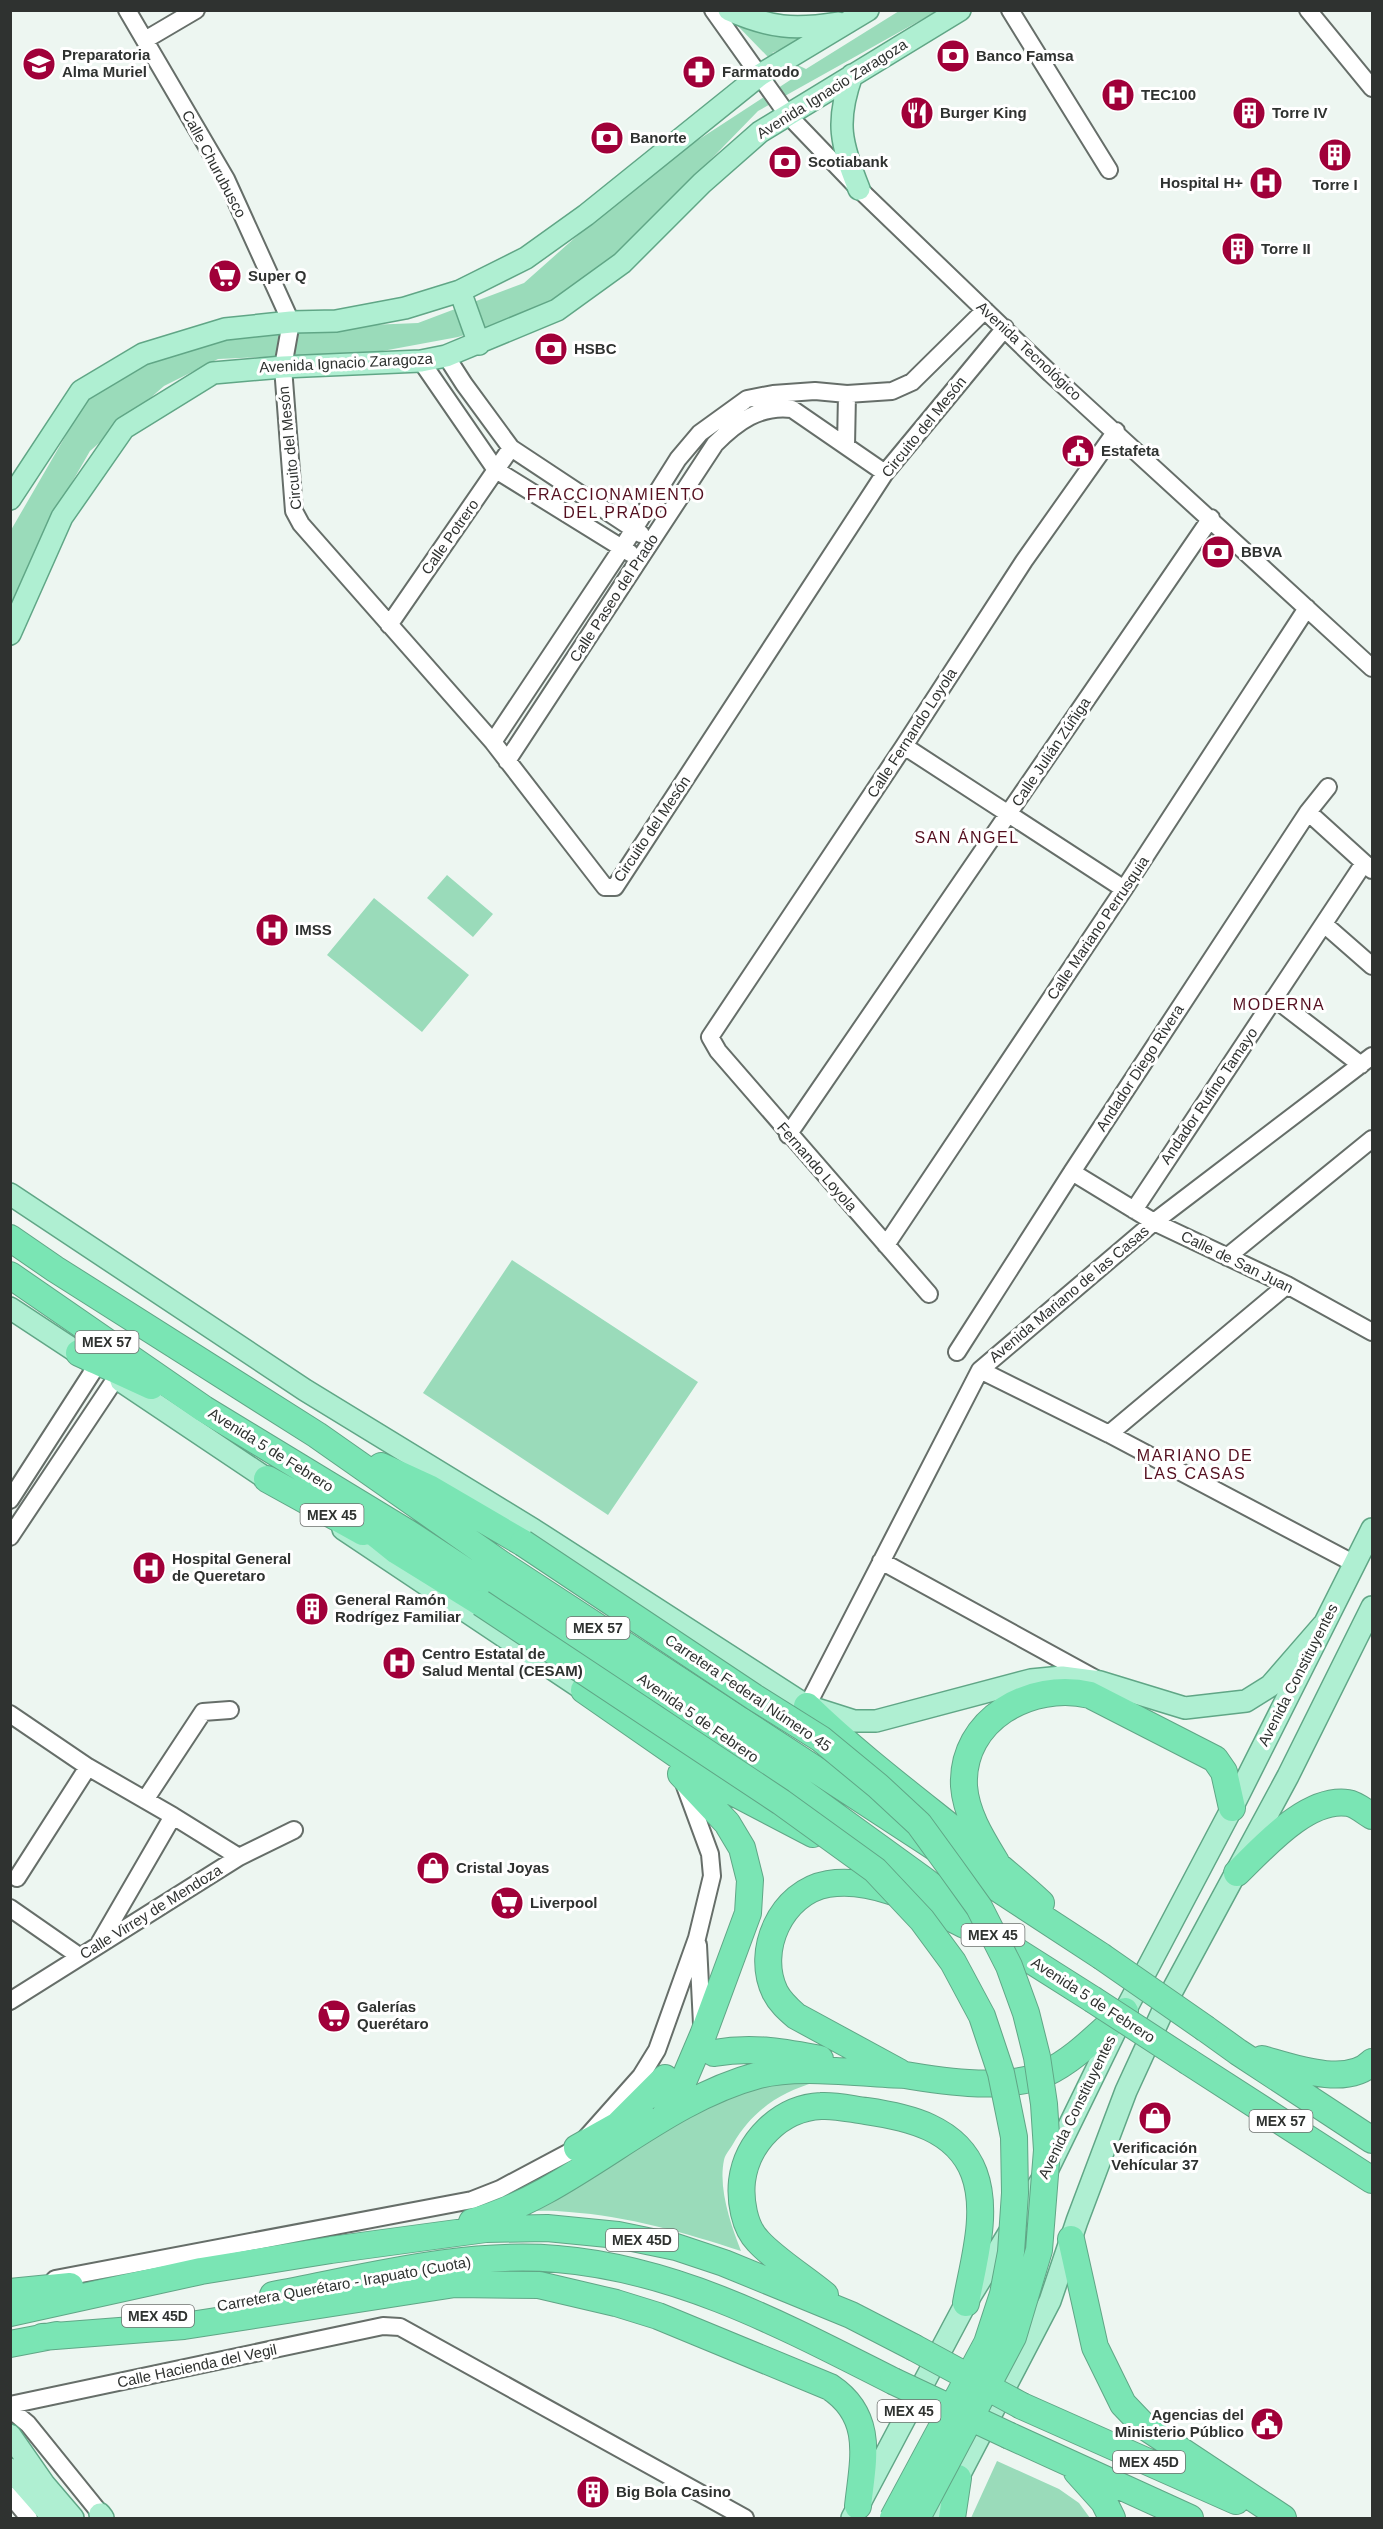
<svg xmlns="http://www.w3.org/2000/svg" width="1383" height="2529" font-family="Helvetica,sans-serif">
	<rect width="100%" height="100%" fill="#edf6f1"/>
	<path fill="#9adbba" d="M899,11H937L758,111L651,221L575,294L528,316L458,337L377,352L218,359L164,386L90,451L45,529L11,610V530L91,392L156,349L221,331L418,323L524,283L649,172L801,73L768,57L733,21L812,35L772,53L806,69Z
		M447,875L493,914L473,937L427,898Z
		M374,898L469,975L422,1032L327,955Z
		M512,1260L698,1382L608,1515L423,1393Z
		M816,2082C780,2092 752,2111 733,2144C730,2149 725,2155 724,2160C718,2189 731,2225 741,2251C686,2233 627,2216 569,2212C552,2210 535,2211 518,2211L655,2138L700,2108L765,2084Z
		M997,2461L1059,2489L1079,2503L1090,2518H971Z"/>
	<g fill="none" stroke-linecap="round" stroke-linejoin="round">
		<g stroke="#666e69" stroke-width="20">
			<path id="minor" d="M127,10L226,179L291,322L283,367L294,511L301,524L493,742L605,887H615L885,473L1005,328
				M713,10L787,114L859,189L1051,374L1372,668
				M1010,10L1109,170
				M1308,10L1372,88
				M145,40L196,10
				M446,356L464,384L511,448L641,534
				M421,361L496,470L630,553
				M846,446L847,394
				M389,625L511,448
				M493,742L622,548L678,459L700,433L747,399L773,394L815,391L847,394L892,391L912,382L985,310
				M904,746L1124,889
				M507,761L715,444C737,422 760,405 792,409L885,473
				M1308,812L1372,870
				M1324,924L1372,966
				M1274,998L1361,1065
				M788,1135L1211,518
				M1072,1172L1154,1222L1287,1285L1372,1332
				M1134,1210L1364,863
				M886,1245L1124,889L1307,608
				M1227,1257L1372,1139
				M929,1294L718,1051L710,1037L904,746L1024,561L1116,431
				M957,1352L1072,1172L1308,812L1328,787
				M980,1370L1109,1434L1355,1564
				M1109,1434L1287,1285
				M10,1500L97,1365
				M10,1537L116,1378
				M881,1561L1096,1679
				M807,1706L980,1370L1154,1222L1372,1056
				M10,1714L88,1767L173,1816L239,1857
				M145,1800L203,1712L230,1710
				M17,1878L88,1767
				M10,1908L79,1956
				M100,1942L173,1816
				M698,1945L702,2024
				M10,2001L239,1857L294,1830
				M55,2279L472,2200L500,2189L577,2148L641,2076L657,2050L697,1938L712,1876L710,1854L685,1786
				M10,2405L383,2326L400,2327L745,2518
				M10,2409L28,2424L104,2518
				M10,2495L29,2518"/>
		</g>
		<g stroke="#60a686" stroke-width="24">
			<path id="major" d="M729,10C770,28 794,30 838,23
				M852,75C835,122 841,144 859,189
				M460,291L479,344
				M10,499L81,391L143,354L225,329L291,322L336,321L405,308L460,291L526,258L586,215L760,75L868,10
				M10,634L62,517L124,428L213,373L283,367L421,361L446,356L557,310L622,263L702,183L760,132L960,10
				M10,1194L305,1390L534,1530L807,1706L854,1721H876L1031,1680L1062,1677L1100,1682L1185,1708L1246,1701L1270,1686L1323,1625
				M10,1308L92,1362
				M121,1381L279,1487
				M343,1529L584,1690L596,1700
				M10,2435L44,2484L73,2518
				M10,2469L53,2518
				M100,2514L103,2518
				M852,2518L966,2303L1047,2171L1125,2011L1232,1808L1372,1529
				M937,2518L1050,2301L1077,2221L1126,2091L1171,1993L1288,1776L1372,1607"/>
		</g>
		<g stroke="#60a686" stroke-width="28">
			<path id="highway" d="M10,1238L55,1269L317,1435L501,1564L1101,1956
				M10,1275L204,1409L408,1533L496,1591L667,1694L924,1880L1010,1947L1092,1999
				M79,1353L151,1386
				M381,1466L429,1488L523,1543
				M267,1479L363,1532
				M351,1514L397,1551L481,1603
				M584,1690L725,1788L813,1834
				M807,1706C880,1777 966,1834 1041,1903
				M996,1862C982,1839 966,1814 964,1786C961,1719 1031,1681 1090,1695L1215,1759L1224,1772L1232,1808
				M1237,1873C1264,1847 1307,1797 1348,1803C1356,1804 1365,1812 1372,1816
				M1206,2029L1238,2052L1372,2140
				M714,2053C753,2046 782,2052 820,2059
				M1262,2059C1291,2067 1347,2088 1372,2062
				M1189,2062L1372,2180
				M888,2072C932,2080 1006,2093 1046,2073C1076,2059 1100,2032 1125,2011
				M899,2072L796,2016C788,2009 780,2002 775,1992C755,1951 781,1892 828,1884C876,1876 926,1906 967,1926
				M664,2117L683,2082L703,2035L748,1913L750,1880L742,1848L727,1823L681,1774
				M577,2148L618,2125L665,2078
				M472,2222C577,2192 654,2103 759,2075C800,2064 861,2074 905,2075
				M1071,2239L1095,2347L1123,2404L1144,2426L1283,2518
				M10,2292L70,2286
				M273,2295C364,2278 464,2251 557,2259C679,2269 786,2327 893,2381
				M825,2295C806,2279 774,2259 758,2241C744,2227 740,2200 742,2181C747,2142 780,2108 821,2106C835,2105 851,2109 866,2111C908,2117 957,2128 974,2173C989,2213 973,2263 966,2303
				M10,2313L201,2271L331,2250L486,2229L547,2228L618,2235L676,2247L724,2263L851,2315L913,2347
				M42,2337L184,2326L455,2284L539,2285L616,2303L658,2316L830,2387C875,2417 863,2460 858,2506
				M10,2344L57,2335
				M1022,2406L1236,2501
				M1010,2436L1190,2518
				M1077,2472L1104,2502L1112,2518
				M952,2518L958,2478"/>
		</g>
		<use href="#minor" stroke="#fff" stroke-width="16"/>
		<use href="#major" stroke="#afefd2" stroke-width="21"/>
		<use href="#highway" stroke="#7ae5b4" stroke-width="26"/>
		<g stroke="#60a686" stroke-width="28" stroke-linecap="butt">
			<path id="highway-bridge" d="M523,1543L754,1697L821,1739L878,1786L919,1824L951,1868L979,1907L1009,1966L1026,2013L1037,2057L1044,2104L1047,2150L1039,2250L1013,2337L917,2518
				M481,1603L781,1802L875,1870L922,1920L953,1962L982,2016L1001,2073L1014,2137L1015,2193L1011,2252L1003,2294L987,2343L893,2518
				M1101,1956L1206,2029
				M1092,1999L1189,2062
				M913,2347L1022,2406
				M893,2381L1010,2436"/>
		</g>
		<use href="#highway-bridge" stroke="#7ae5b4" stroke-width="26"/>
	</g>
	<defs>
		<g id="bank-disc" transform="scale(1.725)"><circle r="9.5" fill="#a00039" stroke="#fff"/><path d="M-6-4H6V4H-6ZM0-2.3a2.3 2.3 0 1 0 0 4.6a2.3 2.3 0 1 0 0-4.6Z" fill="#fff"/></g>
		<g id="school-disc" transform="scale(1.725)"><circle r="9.5" fill="#a00039" stroke="#fff"/><path d="M0-5L7-2L0 1L-7-2ZM-4 1L0 2.5L4 1V4Q0 6-4 4Z" fill="#fff"/></g>
		<g id="pharmacy-disc" transform="scale(1.725)"><circle r="9.5" fill="#a00039" stroke="#fff"/><path d="M-2-6h4v4h4v4h-4v4h-4v-4h-4v-4h4Z" fill="#fff"/></g>
		<g id="hospital-disc" transform="scale(1.725)"><circle r="9.5" fill="#a00039" stroke="#fff"/><path d="M-5-5h3v3.5h4V-5h3V5h-3V1.5h-4V5h-3Z" fill="#fff"/></g>
		<g id="restaurant-disc" transform="scale(1.725)"><circle r="9.5" fill="#a00039" stroke="#fff"/><path d="M-5-6h1v4h1v-4h1v4h1v-4h1v5L-1.5 .5V6h-2V.5L-5-1ZM5-6V6H3V1.5H1.5Q1.5-4 5-6Z" fill="#fff"/></g>
		<g id="building-disc" transform="scale(1.725)"><circle r="9.5" fill="#a00039" stroke="#fff"/><path d="M-4-6H4V6H1V3H-1V6H-4ZM-2.5-4.3h1.7v1.8h-1.7ZM.8-4.3h1.7v1.8H.8ZM-2.5-1h1.7V.8h-1.7ZM.8-1h1.7V.8H.8Z" fill="#fff"/></g>
		<g id="supermarket-disc" transform="scale(1.725)"><circle r="9.5" fill="#a00039" stroke="#fff"/><path d="M-6-5.5h2.5l.6 2H6L4.5 2H-2.5L-4.4-4H-6ZM-1.5 3.2a1.3 1.3 0 1 0 .1 0ZM3 3.2a1.3 1.3 0 1 0 .1 0Z" fill="#fff"/></g>
		<g id="civic-disc" transform="scale(1.725)"><circle r="9.5" fill="#a00039" stroke="#fff"/><path d="M-.6-6.5H3V-4.5H.6V-3L4-1V1h2V6H-6V1h2V-1L-.6-3ZM-1.2 2.5V6h2.4V2.5Z" fill="#fff"/></g>
		<g id="shop-disc" transform="scale(1.725)"><circle r="9.5" fill="#a00039" stroke="#fff"/><path d="M-5-2.5h2.3a2.7 3.5 0 0 1 5.4 0H5L5.5 6h-11ZM-1.5-2.5h3a1.5 2.3 0 0 0-3 0Z" fill="#fff"/></g>
	</defs>
	<g fill-rule="evenodd">
		<use href="#bank-disc" x="953" y="56"/>
		<use href="#school-disc" x="39" y="64"/>
		<use href="#pharmacy-disc" x="699" y="72"/>
		<use href="#hospital-disc" x="1118" y="95"/>
		<use href="#restaurant-disc" x="917" y="113"/>
		<use href="#building-disc" x="1249" y="113"/>
		<use href="#bank-disc" x="607" y="138"/>
		<use href="#building-disc" x="1335" y="155"/>
		<use href="#bank-disc" x="785" y="162"/>
		<use href="#hospital-disc" x="1266" y="183"/>
		<use href="#building-disc" x="1238" y="249"/>
		<use href="#supermarket-disc" x="225" y="276"/>
		<use href="#bank-disc" x="551" y="349"/>
		<use href="#civic-disc" x="1078" y="451"/>
		<use href="#bank-disc" x="1218" y="552"/>
		<use href="#hospital-disc" x="272" y="930"/>
		<use href="#hospital-disc" x="149" y="1568"/>
		<use href="#building-disc" x="312" y="1609"/>
		<use href="#hospital-disc" x="399" y="1663"/>
		<use href="#shop-disc" x="433" y="1868"/>
		<use href="#supermarket-disc" x="507" y="1903"/>
		<use href="#supermarket-disc" x="334" y="2016"/>
		<use href="#shop-disc" x="1155" y="2118"/>
		<use href="#civic-disc" x="1267" y="2424"/>
		<use href="#building-disc" x="593" y="2492"/>
	</g>
	<g text-anchor="middle" stroke-width="6" stroke-linejoin="round" paint-order="stroke">
		<g fill="#fff" stroke="#6d706e" stroke-width="1.5">
			<rect x="75.5" y="1331" width="63" height="22" rx="4.5"/>
			<rect x="300.5" y="1504" width="63" height="22" rx="4.5"/>
			<rect x="566.5" y="1617" width="63" height="22" rx="4.5"/>
			<rect x="961.5" y="1924" width="63" height="22" rx="4.5"/>
			<rect x="1249.5" y="2110" width="63" height="22" rx="4.5"/>
			<rect x="606" y="2229" width="72" height="22" rx="4.5"/>
			<rect x="122" y="2305" width="72" height="22" rx="4.5"/>
			<rect x="877.5" y="2400" width="63" height="22" rx="4.5"/>
			<rect x="1113" y="2451" width="72" height="22" rx="4.5"/>
		</g>
		<g font-size="14" font-weight="bold" fill="#2f3230">
			<text x="107" y="1347">MEX 57</text>
			<text x="332" y="1520">MEX 45</text>
			<text x="598" y="1633">MEX 57</text>
			<text x="993" y="1940">MEX 45</text>
			<text x="1281" y="2126">MEX 57</text>
			<text x="642" y="2245">MEX 45D</text>
			<text x="158" y="2321">MEX 45D</text>
			<text x="909" y="2416">MEX 45</text>
			<text x="1149" y="2467">MEX 45D</text>
		</g>
		<g font-size="15" font-weight="bold" fill="#2f3230" stroke="#fff" text-anchor="start">
			<text x="62" y="60">Preparatoria<tspan x="62" dy="17">Alma Muriel</tspan></text>
			<text x="976" y="61">Banco Famsa</text>
			<text x="722" y="77">Farmatodo</text>
			<text x="1141" y="100">TEC100</text>
			<text x="940" y="118">Burger King</text>
			<text x="1272" y="118">Torre IV</text>
			<text x="630" y="143">Banorte</text>
			<text x="808" y="167">Scotiabank</text>
			<text x="1243" y="188" text-anchor="end">Hospital H+</text>
			<text x="1335" y="190" text-anchor="middle">Torre I</text>
			<text x="1261" y="254">Torre II</text>
			<text x="248" y="281">Super Q</text>
			<text x="574" y="354">HSBC</text>
			<text x="1101" y="456">Estafeta</text>
			<text x="1241" y="557">BBVA</text>
			<text x="295" y="935">IMSS</text>
			<text x="172" y="1564">Hospital General<tspan x="172" dy="17">de Queretaro</tspan></text>
			<text x="335" y="1605">General Ramón<tspan x="335" dy="17">Rodrígez Familiar</tspan></text>
			<text x="422" y="1659">Centro Estatal de<tspan x="422" dy="17">Salud Mental (CESAM)</tspan></text>
			<text x="456" y="1873">Cristal Joyas</text>
			<text x="530" y="1908">Liverpool</text>
			<text x="357" y="2012">Galerías<tspan x="357" dy="17">Querétaro</tspan></text>
			<text x="1155" y="2153" text-anchor="middle">Verificación<tspan x="1155" dy="17">Vehícular 37</tspan></text>
			<text x="1244" y="2420" text-anchor="end">Agencias del<tspan x="1244" dy="17">Ministerio Público</tspan></text>
			<text x="616" y="2497">Big Bola Casino</text>
		</g>
		<g font-size="15" fill="#2f3230" stroke="#fff">
			<text transform="translate(832 89) rotate(-32)" y="5">Avenida Ignacio Zaragoza</text>
			<text transform="translate(214 164) rotate(62)" y="5">Calle Churubusco</text>
			<text transform="translate(1029 351) rotate(43)" y="5">Avenida Tecnológico</text>
			<text transform="translate(346 363) rotate(-3)" y="5">Avenida Ignacio Zaragoza</text>
			<text transform="translate(924 427) rotate(-51)" y="5">Circuito del Mesón</text>
			<text transform="translate(290 448) rotate(-96)" y="5">Circuito del Mesón</text>
			<text transform="translate(450 537) rotate(-55)" y="5">Calle Potrero</text>
			<text transform="translate(614 598) rotate(-57)" y="5">Calle Paseo del Prado</text>
			<text transform="translate(912 733) rotate(-57)" y="5">Calle Fernando Loyola</text>
			<text transform="translate(1051 752) rotate(-56)" y="5">Calle Julián Zúñiga</text>
			<text transform="translate(652 829) rotate(-56)" y="5">Circuito del Mesón</text>
			<text transform="translate(1098 928) rotate(-56)" y="5">Calle Mariano Perrusquia</text>
			<text transform="translate(1140 1068) rotate(-57)" y="5">Andador Diego Rivera</text>
			<text transform="translate(1209 1096) rotate(-56)" y="5">Andador Rufino Tamayo</text>
			<text transform="translate(817 1167) rotate(49)" y="5">Fernando Loyola</text>
			<text transform="translate(1237 1262) rotate(26)" y="5">Calle de San Juan</text>
			<text transform="translate(1069 1294) rotate(-40)" y="5">Avenida Mariano de las Casas</text>
			<text transform="translate(271 1450) rotate(32)" y="5">Avenida 5 de Febrero</text>
			<text transform="translate(1298 1675) rotate(-63)" y="5">Avenida Constituyentes</text>
			<text transform="translate(748 1693) rotate(34)" y="5">Carretera Federal Número 45</text>
			<text transform="translate(698 1718) rotate(35)" y="5">Avenida 5 de Febrero</text>
			<text transform="translate(151 1912) rotate(-32)" y="5">Calle Virrey de Mendoza</text>
			<text transform="translate(1093 2000) rotate(33)" y="5">Avenida 5 de Febrero</text>
			<text transform="translate(1077 2107) rotate(-64)" y="5">Avenida Constituyentes</text>
			<text transform="translate(344 2284) rotate(-10)" y="5">Carretera Querétaro - Irapuato (Cuota)</text>
			<text transform="translate(197 2366) rotate(-12)" y="5">Calle Hacienda del Vegil</text>
		</g>
		<g font-size="16" letter-spacing="1.5" fill="#540f1f" stroke="#fff">
			<text x="616" y="500">FRACCIONAMIENTO<tspan x="616" dy="18">DEL PRADO</tspan></text>
			<text x="967" y="843">SAN ÁNGEL</text>
			<text x="1279" y="1010">MODERNA</text>
			<text x="1195" y="1461">MARIANO DE<tspan x="1195" dy="18">LAS CASAS</tspan></text>
		</g>
	</g>
	<rect width="1383" height="2529" fill="none" stroke="#2f3230" stroke-width="24"/>
</svg>
